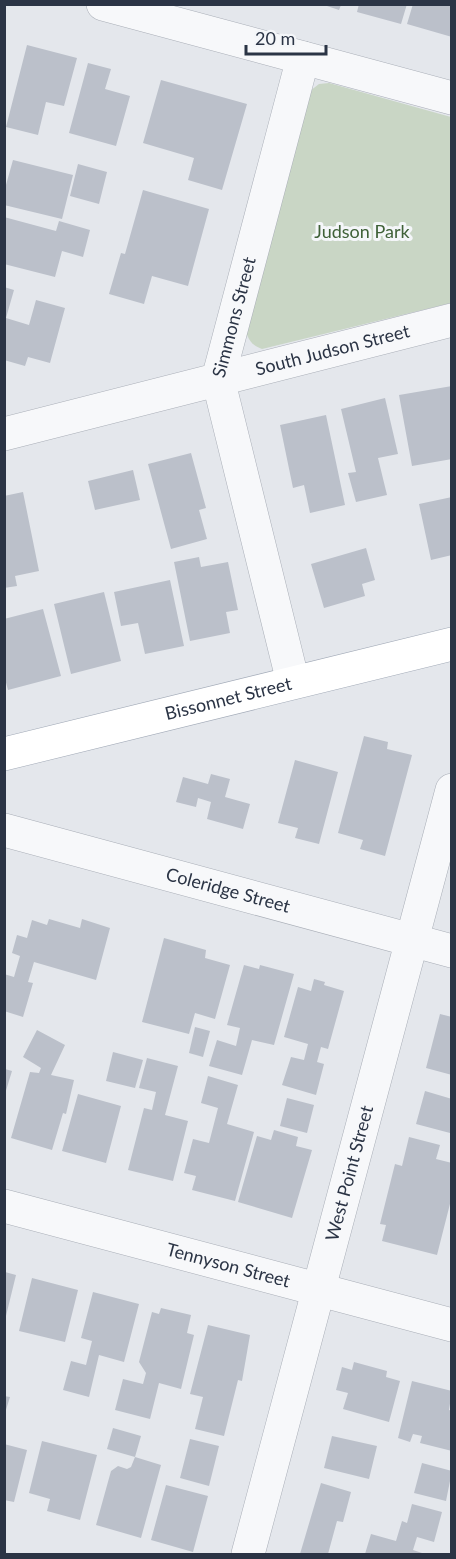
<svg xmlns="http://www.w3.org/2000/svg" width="456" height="1559" font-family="Lato,sans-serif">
	<rect width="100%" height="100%" fill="#e4e7ec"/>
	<path fill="#c9d6c5" d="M329,83L451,117V303L262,349C252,346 248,339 245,329L310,91L319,84Z"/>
	<path fill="#bbc0ca" d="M359,4H407L401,24L357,12Z
		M413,4H452V37L407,24Z
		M324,5H341L339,10Z
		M27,45L77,58L64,106L46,102L38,135L6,127Z
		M88,63L111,69L105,89L130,96L116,146L69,133Z
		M161,80L247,104L222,190L188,180L194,158L143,143Z
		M13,160L73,175L62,219L4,205V192Z
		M78,164L107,172L99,204L70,196Z
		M143,190L209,209L188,286L152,276L144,304L109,294L121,253L125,254Z
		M4,217L56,231L59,221L90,230L83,257L62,251L55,277L4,264Z
		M4,287L14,290L6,318L29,325L36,300L65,308L50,363L28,357L25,366L4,360Z
		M452,386V459L412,466L399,395Z
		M385,398L398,454L378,458L387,495L356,502L348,473L356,472L341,409Z
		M326,415L345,505L310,513L304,485L293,488L280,425Z
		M191,453L206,508L199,510L207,539L171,549L148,464Z
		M133,470L140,500L95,510L88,481Z
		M23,492L39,571L15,576L17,586L4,588V496Z
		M452,497V555L431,560L419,504Z
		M366,548L375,580L362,584L365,596L324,608L311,564Z
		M199,557L201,567L228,562L238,610L226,612L230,633L190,641L174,562Z
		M170,580L184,646L145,654L138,623L121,626L114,592Z
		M104,592L121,661L71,674L54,604Z
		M43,609L61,676L8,690L4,675V619Z
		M364,736L388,742L387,749L412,755L385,856L360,849L363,840L338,833Z
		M295,760L338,772L319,844L295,838L298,828L278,823Z
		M211,774L230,779L225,797L250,804L243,829L207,819L211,802L198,798L196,807L176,802L183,777L208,784Z
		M49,919L80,928L82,919L110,928L96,980L34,962L28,982L33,983L23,1017L4,1011V974L14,977L20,956L12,953L17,935L27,938L32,920L47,925Z
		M164,938L206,950L205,958L230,965L215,1019L195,1013L189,1034L142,1022Z
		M244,965L259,969L260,965L294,974L274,1045L252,1040L242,1075L209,1066L217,1040L236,1046L240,1028L227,1025Z
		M314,979L325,982L324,985L344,991L328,1049L321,1047L317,1062L324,1064L316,1095L282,1085L291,1057L304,1060L308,1044L284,1037L298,987L311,991Z
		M440,1014L452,1017V1075L426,1068Z
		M195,1027L210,1031L203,1057L189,1053Z
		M37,1030L65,1045L51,1075L74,1080L66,1114L63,1113L52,1150L11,1138L30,1072L39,1073L41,1068L23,1057Z
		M113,1052L143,1060L135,1088L106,1081Z
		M147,1058L178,1066L165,1115L188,1121L173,1181L128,1170L144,1108L152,1110L156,1092L139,1088Z
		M5,1069L12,1071L5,1094Z
		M208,1076L238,1085L227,1124L254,1132L235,1201L192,1190L196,1176L184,1173L193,1139L209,1143L218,1108L201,1103Z
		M425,1091L452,1099L450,1133L416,1124Z
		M78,1094L121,1106L106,1163L62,1151Z
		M287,1098L314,1105L307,1133L280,1126Z
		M274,1130L298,1137L296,1146L312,1150L292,1218L238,1202L257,1136L271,1140Z
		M409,1137L440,1145L436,1159L452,1163V1196L437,1255L382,1241L386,1225L380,1224L395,1164L402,1166Z
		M5,1272L16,1275L5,1320Z
		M32,1278L78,1290L65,1342L19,1331Z
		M93,1292L139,1304L124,1362L99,1355L89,1397L63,1390L71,1361L86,1365L92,1341L81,1338Z
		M161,1308L191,1315L187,1333L194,1335L181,1389L159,1383L150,1419L115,1410L123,1379L143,1384L146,1373L139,1362L152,1312L159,1314Z
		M208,1325L250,1335L242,1381L238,1380L224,1436L195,1429L203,1397L190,1394Z
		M354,1362L387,1371L386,1377L400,1381L389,1422L343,1409L348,1393L336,1390L342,1367L352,1370Z
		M412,1381L452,1391L449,1410L452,1411V1451L420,1443L422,1436L413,1434L410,1442L398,1438Z
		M4,1396L10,1397L5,1413H4Z
		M113,1428L141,1436L135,1457L107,1449Z
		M332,1436L377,1446L369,1479L324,1468Z
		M190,1439L219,1446L209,1486L180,1478Z
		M42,1441L97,1455L80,1520L47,1511L50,1499L29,1493Z
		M4,1444L27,1450L14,1502L4,1500Z
		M135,1457L161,1465L141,1538L96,1525L111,1471L118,1466L127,1469L131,1467Z
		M422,1463L452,1471L446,1501L414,1493Z
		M321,1483L351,1492L343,1522L337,1521L328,1554H300Z
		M166,1485L208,1496L193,1552L151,1540Z
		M412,1504L442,1512L434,1542L417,1537L413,1550L425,1554H365L371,1534L396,1541L402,1521L407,1523Z"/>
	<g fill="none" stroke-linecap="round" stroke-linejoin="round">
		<g stroke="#a9aeb7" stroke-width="34">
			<g id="minor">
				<path d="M103,4L452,98"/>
				<path id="s1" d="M4,434L452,320"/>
				<path id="s2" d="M293,682L218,379L303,58"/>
				<path id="s3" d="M4,830L452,951"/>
				<path id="s4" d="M4,1206L452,1325"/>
				<path id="s5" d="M248,1554L452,790"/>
			</g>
		</g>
		<g stroke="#a3abb8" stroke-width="34">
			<g id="major">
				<path id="s6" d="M4,754L452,644"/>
			</g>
		</g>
		<use href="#minor" stroke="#f7f8fa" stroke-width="33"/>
		<use href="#major" stroke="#fff" stroke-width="33"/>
	</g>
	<g text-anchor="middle" stroke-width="6" stroke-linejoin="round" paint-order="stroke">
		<g font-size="18" fill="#3f6138" stroke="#f4f6f9">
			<text x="362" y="238">Judson Park</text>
		</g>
		<g font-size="18" fill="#2b3445" stroke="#f4f6f9">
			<text dy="6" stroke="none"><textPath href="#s2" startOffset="376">Simmons Street</textPath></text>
			<text dy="6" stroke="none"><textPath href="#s1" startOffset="339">South Judson Street</textPath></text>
			<text dy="6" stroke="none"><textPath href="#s6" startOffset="231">Bissonnet Street</textPath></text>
			<text dy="6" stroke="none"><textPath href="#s3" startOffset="232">Coleridge Street</textPath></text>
			<text dy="6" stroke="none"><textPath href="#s5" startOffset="394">West Point Street</textPath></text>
			<text dy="6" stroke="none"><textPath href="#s4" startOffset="232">Tennyson Street</textPath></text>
		</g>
	</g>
	<rect width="456" height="1559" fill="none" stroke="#2b3445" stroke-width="12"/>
	<path d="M246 45v9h80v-9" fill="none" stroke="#2b3445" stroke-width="3"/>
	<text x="255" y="45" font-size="18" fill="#2b3445" stroke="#f4f6f9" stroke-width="4.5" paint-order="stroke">20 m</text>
</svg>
